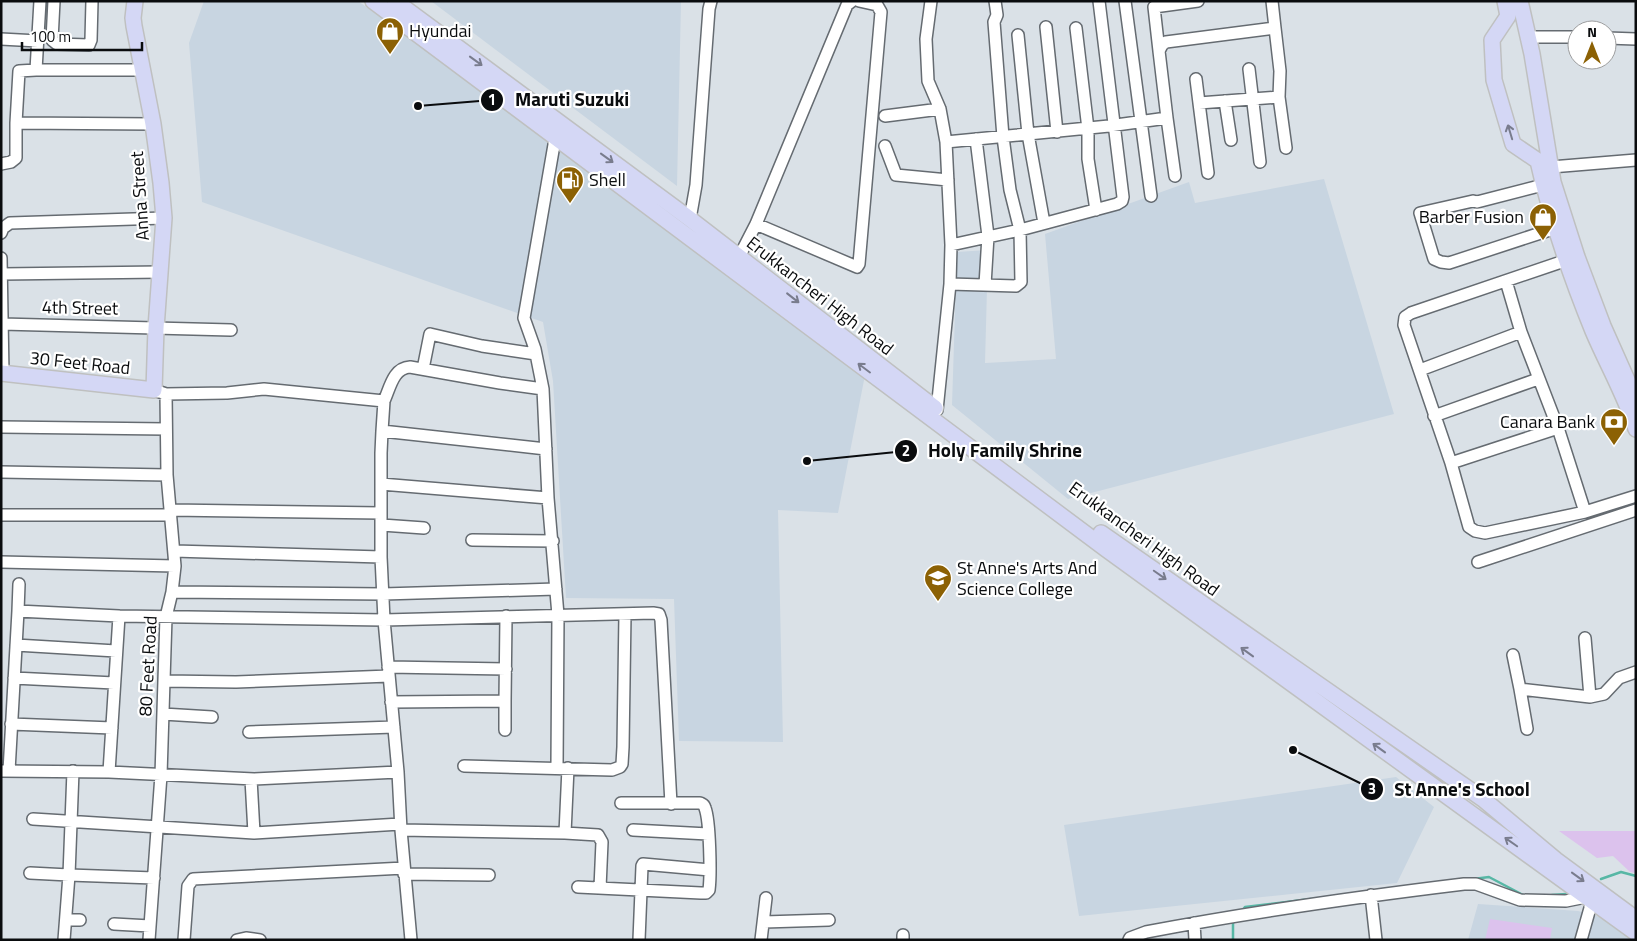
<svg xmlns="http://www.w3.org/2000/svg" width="1637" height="941" font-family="'Titillium Web',sans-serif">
	<rect width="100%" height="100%" fill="#dae1e7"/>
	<path fill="#c8d5e1" d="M204,1H358L866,370L838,513L778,510L783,742L679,741L674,599L566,598L553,381L543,322L202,202L189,43Z
		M431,1H681L677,186Z
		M1324,179L1394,414L1068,499L952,405L957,252L988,250L985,363L1056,359L1045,234L1189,182L1195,203Z
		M1396,777L1434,807L1397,883L1079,916L1064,825Z
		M1478,904L1578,911L1607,919L1634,940H1468Z"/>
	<path fill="#dcc2ed" d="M1559,831H1636V873L1630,872L1613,856L1597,858Z
		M1490,919L1552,928L1550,940H1485Z"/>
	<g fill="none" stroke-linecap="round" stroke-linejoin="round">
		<path stroke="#57b7a5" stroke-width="2.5" d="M1473,879L1489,877L1525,896
			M1601,879L1621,872L1636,876
			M1552,895L1566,894
			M1242,911L1245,907L1311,899
			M1233,940V921"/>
		<g stroke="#656b71" stroke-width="14">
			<path id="minor" d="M40,1L36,70H144
				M54,1L52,40L57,44L89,45L91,40L92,1
				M931,1L926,39L928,81L940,109L946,142L951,245L1020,230L1117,204L1122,201L1123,197L1099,1
				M1125,1L1151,196
				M1272,1L1275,28
				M1046,27L1057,132
				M1076,28L1088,129V159L1096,210
				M1018,35L1028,134L1044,223
				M1527,37H1577
				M1607,38L1636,39
				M1,39L38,41
				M1159,51L1154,7L1198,1
				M1249,69L1260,162
				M1196,79L1199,103
				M1225,101L1231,140
				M885,116L940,109
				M1167,118L1159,51L1162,45L1166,42L1275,28L1280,71L1279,97
				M16,123L19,71L36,70
				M976,139L988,236L985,285
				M946,142L1109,126L1167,118L1175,176
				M885,146L896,175L948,180
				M1,164L11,162L16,158V123L153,124
				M1551,167L1636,160
				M1208,173L1199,103L1279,97L1286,148
				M1543,185L1477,202L1473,201L1420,213L1434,259L1441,262L1449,263L1556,228
				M690,219L696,185L709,9L711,1
				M756,224L857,267L859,264L881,12L877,5L859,1
				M1,233L3,228L10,223L164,218
				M739,257L756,224L847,5L852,1
				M1,258L3,374
				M1567,260L1411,313L1405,317L1404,325L1451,463L1469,527L1475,531L1485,533L1585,512L1636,496
				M2,274L161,272
				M1506,281L1521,332L1558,428L1585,512
				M950,284L1016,286L1021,282L1020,230L1010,190L1003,137L994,22L997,15L995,1
				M2,324L231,330
				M423,369L430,334L482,346L536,354
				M1420,370L1521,332
				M543,389L548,498L558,615L557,768
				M154,390L166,394L227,393L264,389L384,401C390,388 393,368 410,367L500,383L543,389L535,349L524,318L555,139
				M937,410L950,284L951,245
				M1434,416L1538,379
				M1,427L166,429
				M382,431L384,401
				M546,449L382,431L381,453V557L384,620L653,613L659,614L661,620L671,804
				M1451,463L1558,428
				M1,472L167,475
				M381,484L548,498
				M171,510L381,513
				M1,515H171
				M382,525L424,528
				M472,540L553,541
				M174,551L381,557
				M1,562L175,566
				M1478,562L1636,510
				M172,592L383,594L556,589
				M18,611L19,584
				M1585,638L1590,697
				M16,645L116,651
				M1513,655L1520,689L1590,697L1604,694L1619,678L1636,672
				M388,667L506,669
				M14,678L114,683
				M164,681L236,682L389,676
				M1520,689L1527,729
				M391,702L505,701L506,616
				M163,714L212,717
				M11,724L112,728
				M505,730V701
				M249,732L394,727
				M464,766L612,770L620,767L622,764L623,747L625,614
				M1,771L109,772L119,616L18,611L9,771
				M109,772L254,779L398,772L384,620L119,616
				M398,772L401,830L565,833L598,835L602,842L600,888
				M251,779L254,833L400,824
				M33,819L254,833
				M401,830L411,940
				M633,830L708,834
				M565,833L568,768
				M30,873L69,875L73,771
				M404,874L489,875
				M578,887L701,893H706L709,890C711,875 710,821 705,808C704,804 704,805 700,803H621
				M1371,895L1376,940
				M66,920H80
				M764,922L829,920
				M1194,923L1195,940
				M114,924L150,926
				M64,940L69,875L154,878
				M149,940L161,775L166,617L172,592L175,566L167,475L166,394
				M184,940L188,886L193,879L404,868
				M237,940L246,938L260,940
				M639,940L642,866L643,864L710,870
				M761,940L766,898
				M903,940V935
				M1129,940L1130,938L1146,932C1251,912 1357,897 1464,884H1476L1520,900L1566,901L1586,897
				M1581,940L1592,901"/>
		</g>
		<g stroke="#bfc0c0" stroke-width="18">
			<path id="major" d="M373,1L1106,549L1636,933
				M395,1L690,219L935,408
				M1505,1L1508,16L1492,40L1494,80L1513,144L1538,161C1551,219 1571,277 1593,331C1607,364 1625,395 1636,429
				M1520,1L1532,54L1553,182L1577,257L1603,326L1636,400
				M1,373L154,390L156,328L164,218L161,183L153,124L134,26L133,18L135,1
				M1101,533L1483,799L1556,860L1636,919"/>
		</g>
		<use href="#minor" stroke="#fff" stroke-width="11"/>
		<use href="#major" stroke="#d4d7f5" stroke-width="15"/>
	</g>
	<defs><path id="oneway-shaft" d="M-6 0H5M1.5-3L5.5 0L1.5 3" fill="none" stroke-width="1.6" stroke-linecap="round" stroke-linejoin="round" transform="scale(1.25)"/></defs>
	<g stroke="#797c8d">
		<use href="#oneway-shaft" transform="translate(476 61) rotate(36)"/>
		<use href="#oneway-shaft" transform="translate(1510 132) rotate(-107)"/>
		<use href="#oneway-shaft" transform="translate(607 158) rotate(36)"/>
		<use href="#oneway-shaft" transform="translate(793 298) rotate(38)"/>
		<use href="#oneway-shaft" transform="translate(864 368) rotate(-143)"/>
		<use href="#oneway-shaft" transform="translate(1160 575) rotate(35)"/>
		<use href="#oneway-shaft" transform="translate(1247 652) rotate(-144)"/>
		<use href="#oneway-shaft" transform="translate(1379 748) rotate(-144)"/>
		<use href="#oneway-shaft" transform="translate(1511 842) rotate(-145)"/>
		<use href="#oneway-shaft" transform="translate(1578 877) rotate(36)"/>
	</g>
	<defs>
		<g id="shop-pin" transform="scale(1.4375)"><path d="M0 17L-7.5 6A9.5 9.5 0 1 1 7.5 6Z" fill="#8c6104" stroke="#fff"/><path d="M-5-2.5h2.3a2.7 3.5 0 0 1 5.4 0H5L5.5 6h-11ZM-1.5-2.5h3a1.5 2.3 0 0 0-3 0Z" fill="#fff"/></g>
		<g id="fuel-pin" transform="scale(1.4375)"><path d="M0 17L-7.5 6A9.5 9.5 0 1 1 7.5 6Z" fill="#8c6104" stroke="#fff"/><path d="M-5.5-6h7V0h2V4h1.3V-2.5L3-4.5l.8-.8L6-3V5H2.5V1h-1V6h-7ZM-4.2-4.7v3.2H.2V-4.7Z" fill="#fff"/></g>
		<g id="bank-pin" transform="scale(1.4375)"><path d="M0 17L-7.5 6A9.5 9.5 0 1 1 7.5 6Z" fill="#8c6104" stroke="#fff"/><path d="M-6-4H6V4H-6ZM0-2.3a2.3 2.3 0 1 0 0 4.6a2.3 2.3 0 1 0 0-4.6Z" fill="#fff"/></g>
		<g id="university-pin" transform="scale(1.4375)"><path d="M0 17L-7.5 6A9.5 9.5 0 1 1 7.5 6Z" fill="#8c6104" stroke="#fff"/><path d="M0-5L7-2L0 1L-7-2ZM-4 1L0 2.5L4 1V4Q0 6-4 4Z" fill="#fff"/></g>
	</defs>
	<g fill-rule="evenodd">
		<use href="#shop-pin" x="390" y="31"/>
		<use href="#fuel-pin" x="570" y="180"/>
		<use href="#shop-pin" x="1543" y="217"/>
		<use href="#bank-pin" x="1614" y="422"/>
		<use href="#university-pin" x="938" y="578"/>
	</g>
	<g text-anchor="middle" stroke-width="4.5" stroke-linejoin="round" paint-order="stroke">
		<g font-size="18" fill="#0a0c0e" stroke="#fff" text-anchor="start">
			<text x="409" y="37">Hyundai</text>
			<text x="589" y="186">Shell</text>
			<text x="1524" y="223" text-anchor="end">Barber Fusion</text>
			<text x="1595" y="428" text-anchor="end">Canara Bank</text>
			<text x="957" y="574">St Anne's Arts And<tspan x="957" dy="21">Science College</tspan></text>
		</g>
		<g font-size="18" fill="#0a0c0e" stroke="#fff">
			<text transform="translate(140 196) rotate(-94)" y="6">Anna Street</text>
			<text transform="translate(820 296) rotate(38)" y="6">Erukkancheri High Road</text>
			<text transform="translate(80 308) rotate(1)" y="6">4th Street</text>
			<text transform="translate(80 363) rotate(6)" y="6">30 Feet Road</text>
			<text transform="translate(1144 539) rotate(36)" y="6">Erukkancheri High Road</text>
			<text transform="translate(148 666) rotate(-87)" y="6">80 Feet Road</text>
		</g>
	</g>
	<path fill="none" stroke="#0a0c0e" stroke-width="2" d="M418 106L492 100M807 461L906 451M1293 750L1372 789"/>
	<g fill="#0a0c0e" stroke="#fff" stroke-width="2">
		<circle cx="418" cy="106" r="5"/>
		<circle cx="807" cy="461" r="5"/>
		<circle cx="1293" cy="750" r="5"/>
		<circle cx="492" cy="100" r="12"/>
		<circle cx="906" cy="451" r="12"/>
		<circle cx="1372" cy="789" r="12"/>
	</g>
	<g font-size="15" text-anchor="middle" font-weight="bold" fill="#fff">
		<text x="492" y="105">1</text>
		<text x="906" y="456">2</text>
		<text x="1372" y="794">3</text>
	</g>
	<g font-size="19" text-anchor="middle" font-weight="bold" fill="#0a0c0e" stroke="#fff" stroke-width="4.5" stroke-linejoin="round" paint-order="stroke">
		<text x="572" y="106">Maruti Suzuki</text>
		<text x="1005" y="457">Holy Family Shrine</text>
		<text x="1462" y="796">St Anne's School</text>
	</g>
	<rect width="1637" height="941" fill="none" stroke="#0a0c0e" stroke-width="5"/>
	<g transform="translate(1592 45)"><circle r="24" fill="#ffffff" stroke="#9d9e9f"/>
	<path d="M0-4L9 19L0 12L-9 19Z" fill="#8c6104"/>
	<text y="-8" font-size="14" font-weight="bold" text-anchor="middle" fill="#0a0c0e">N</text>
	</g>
	<path d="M22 42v8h120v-8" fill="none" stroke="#0a0c0e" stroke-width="2.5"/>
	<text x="30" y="42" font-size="15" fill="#0a0c0e" stroke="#ffffff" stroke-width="4" paint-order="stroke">100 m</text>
</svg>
